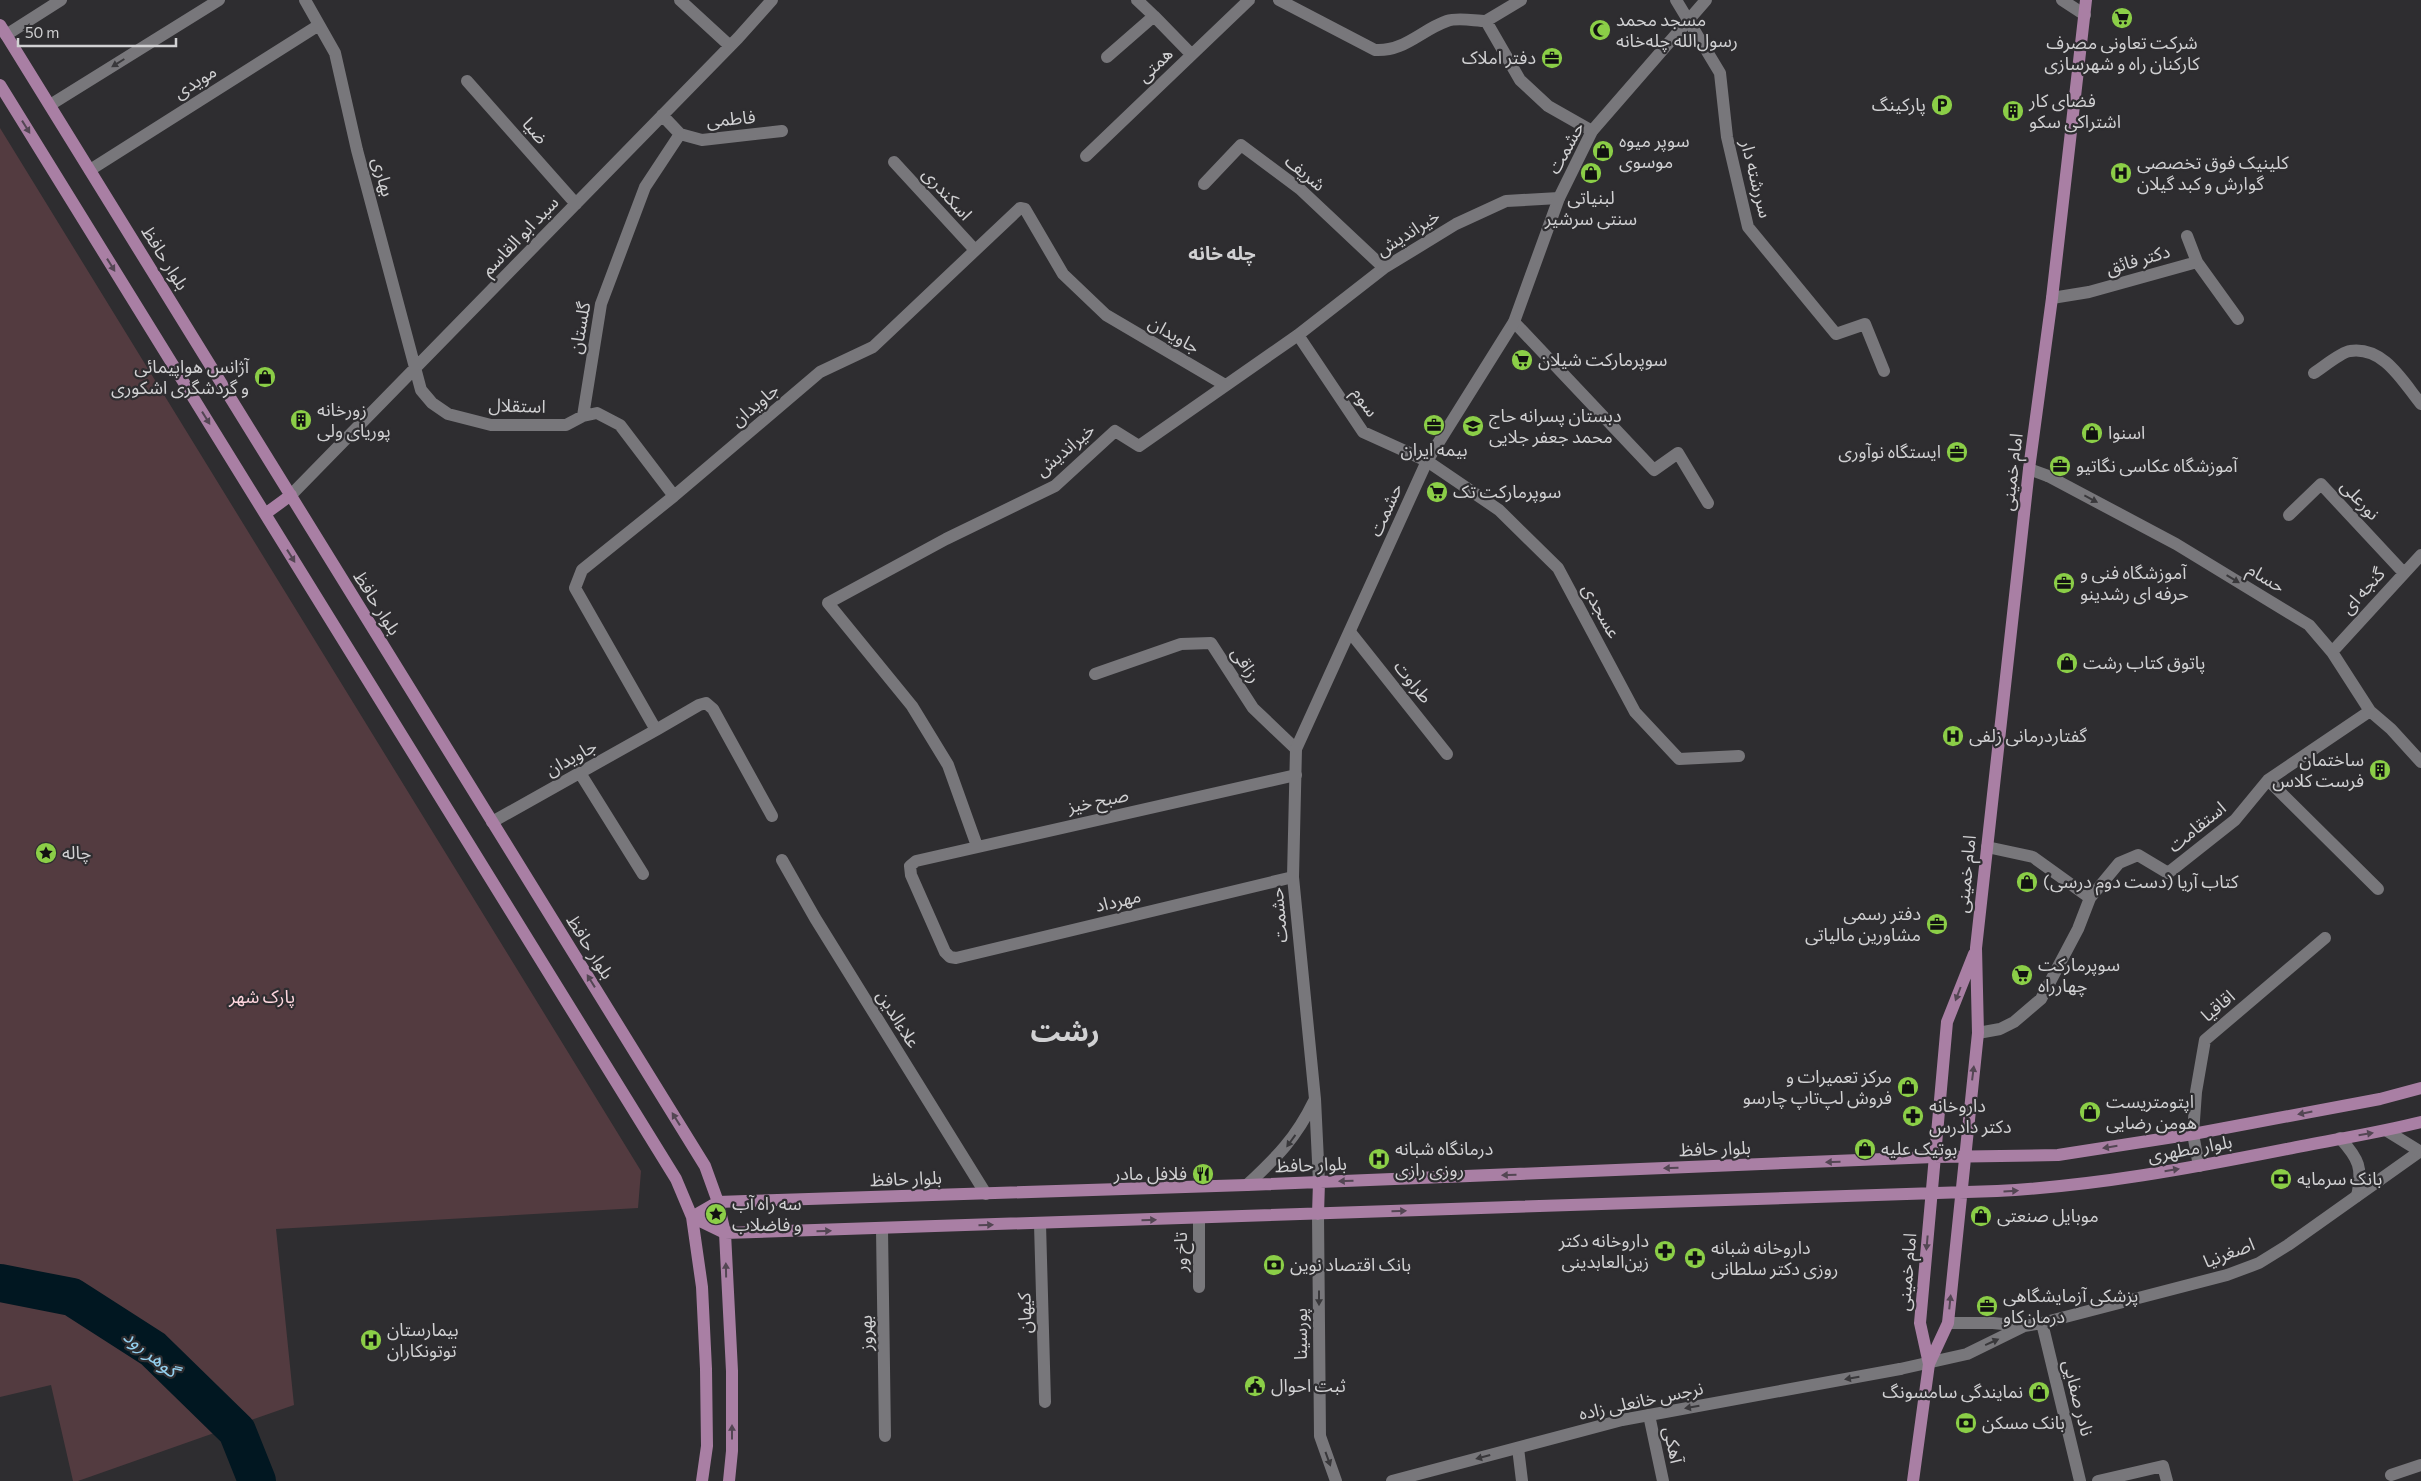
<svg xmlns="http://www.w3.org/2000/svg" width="2421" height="1481" font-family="Commissioner,'Noto Sans Arabic',sans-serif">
	<rect width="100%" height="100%" fill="#2e2d30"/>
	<path fill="#533b40" d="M0,128L641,1171L638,1208L276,1229L294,1405L78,1481H73L51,1385L0,1397Z"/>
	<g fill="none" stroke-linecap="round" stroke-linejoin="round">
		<path stroke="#011721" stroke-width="38" d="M0,1283L72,1297L153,1349L237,1431L257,1481"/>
		<path stroke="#78777b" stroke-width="12" d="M305,0L335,53L357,150L421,390L432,403L448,414L491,425H566L583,416
			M680,0L730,46
			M1137,0L1154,16
			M1279,0L1375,50C1404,52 1421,30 1447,21C1458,17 1475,21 1486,21
			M1676,0L1720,73L1727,137L1748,227L1836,334L1865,324L1884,371
			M2062,0L2085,15
			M1486,21L1520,80L1548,106L1592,131
			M1486,21L1521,0
			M6,35L61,0
			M1107,57L1154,16L1191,54
			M467,81L576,204
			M50,105L219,0
			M662,115L680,134L702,140L782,131
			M1086,156L1249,0
			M894,162L975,250
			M90,170L319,25
			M1204,184L1241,145L1300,189L1384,268
			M2187,236L2197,262L2238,319
			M2052,298L2089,292L2197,262
			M1514,322L1654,470L1678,453L1708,503
			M1298,335L1363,432L1427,461L1499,510L1558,568L1635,712L1679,759L1739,756
			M2314,373C2322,368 2341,352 2350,351C2384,346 2403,382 2421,404
			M2048,476L2176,544L2309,625L2332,652L2370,711L2391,729L2421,762
			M291,495L738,38L772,0
			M674,496L620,425L597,413L583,416L601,304L645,187L680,134
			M2289,515L2321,484L2403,572
			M1350,632L1447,754
			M2332,652L2421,555
			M1095,674L1181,644L1211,643L1253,708L1296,749
			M656,730L699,705L706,703L713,709L772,816
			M580,773L643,874
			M2268,780L2378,889
			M492,822L656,730L575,588L582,570L674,496L820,372L873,347L1020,208L1025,209L1063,274L1106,315L1225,385
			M977,846L948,765L912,706L828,603L946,539L1055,486L1115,431L1139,446L1298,335L1384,268L1456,224L1506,201L1559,198
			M1987,847L2033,857L2090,898
			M782,860L815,918L986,1194
			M1293,877L956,958L950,957L945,952L911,875L910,866L916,861L1296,775
			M1978,1033L2000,1029L2014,1022L2041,999L2078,929L2090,898L2119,863L2138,855L2168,873L2235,820L2268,780L2370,711
			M2193,1134L2196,1092L2205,1040L2325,938
			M1199,1218V1287
			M1040,1224L1045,1402
			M882,1229L885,1436
			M1948,1323H1993L2024,1326L2042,1323L2227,1275L2259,1263L2288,1245L2419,1152
			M2042,1323L2080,1481
			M1900,1369L1967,1354L2024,1326
			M1649,1415L1663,1481
			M1518,1448L1522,1481
			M2391,1475L2421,1465
			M2098,1481L2163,1466L2167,1481"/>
		<path stroke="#78777b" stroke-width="12" d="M2029,469L2048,476
			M2387,1131L2421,1152"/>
		<path stroke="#78777b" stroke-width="12" d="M2193,1134L2199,1166
			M2340,1138C2359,1159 2363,1168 2357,1196
			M1319,1182L1315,1099L1293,877L1296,749L1427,461L1514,322L1559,198L1592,131L1706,0
			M1247,1185C1277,1157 1296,1138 1314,1101
			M1318,1214L1320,1436L1336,1481
			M1392,1481L1622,1420L1900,1369"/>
		<path stroke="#a97fa4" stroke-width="12" d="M0,25L705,1166L718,1202L725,1233L732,1371V1451L729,1481
			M0,85L676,1179L692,1217L702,1287L706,1369L707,1446L702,1481
			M265,514L291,495
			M1318,1214L1319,1182
			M692,1217L718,1202L746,1201L1247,1185L1934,1157L2058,1155L2193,1134L2380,1099L2421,1088
			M692,1217L725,1233L1997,1191C2095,1186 2191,1168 2287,1149C2331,1140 2377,1133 2421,1122
			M1929,1364L1920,1323L1947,1022L1974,954
			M1913,1481L1929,1364L1948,1323L1978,1033L1976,948L2029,469L2052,298L2086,0"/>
	</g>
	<defs><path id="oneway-solid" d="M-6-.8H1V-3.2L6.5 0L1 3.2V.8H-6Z" transform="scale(1.25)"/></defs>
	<g fill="#39383b">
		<use href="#oneway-solid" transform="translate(118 63) rotate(148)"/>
		<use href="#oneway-solid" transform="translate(2091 499) rotate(28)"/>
		<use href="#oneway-solid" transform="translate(2233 579) rotate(31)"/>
		<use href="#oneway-solid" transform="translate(1291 1141) rotate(126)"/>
		<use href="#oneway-solid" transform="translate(1319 1298) rotate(90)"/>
		<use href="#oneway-solid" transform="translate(1992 1342) rotate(-24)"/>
		<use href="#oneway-solid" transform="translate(1852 1378) rotate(170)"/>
		<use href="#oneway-solid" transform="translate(1692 1407) rotate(170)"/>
		<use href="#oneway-solid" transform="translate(1483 1457) rotate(165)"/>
		<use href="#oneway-solid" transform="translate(1328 1459) rotate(70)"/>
	</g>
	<g fill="#534653">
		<use href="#oneway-solid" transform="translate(26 127) rotate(58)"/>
		<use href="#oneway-solid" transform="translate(111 265) rotate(58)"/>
		<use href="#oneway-solid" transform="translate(206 418) rotate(58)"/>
		<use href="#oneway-solid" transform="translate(291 556) rotate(58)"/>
		<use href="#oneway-solid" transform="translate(591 981) rotate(-122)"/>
		<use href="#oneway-solid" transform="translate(1958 994) rotate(111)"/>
		<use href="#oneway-solid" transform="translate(1973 1073) rotate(-83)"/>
		<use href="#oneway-solid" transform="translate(2305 1113) rotate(169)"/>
		<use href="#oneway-solid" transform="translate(676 1119) rotate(-122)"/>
		<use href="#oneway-solid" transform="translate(2366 1134) rotate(-9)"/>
		<use href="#oneway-solid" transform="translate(2110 1147) rotate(171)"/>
		<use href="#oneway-solid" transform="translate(1833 1162) rotate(178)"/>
		<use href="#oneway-solid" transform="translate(1671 1168) rotate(178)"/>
		<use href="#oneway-solid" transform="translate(2172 1170) rotate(-9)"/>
		<use href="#oneway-solid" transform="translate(1509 1175) rotate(178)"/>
		<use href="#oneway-solid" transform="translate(1346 1181) rotate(178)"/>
		<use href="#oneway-solid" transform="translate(2011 1191) rotate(-3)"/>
		<use href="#oneway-solid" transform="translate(1399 1211) rotate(-2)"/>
		<use href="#oneway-solid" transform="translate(1149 1220) rotate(-2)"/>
		<use href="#oneway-solid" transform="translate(986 1225) rotate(-2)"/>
		<use href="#oneway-solid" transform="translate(824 1231) rotate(-2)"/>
		<use href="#oneway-solid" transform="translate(1927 1243) rotate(95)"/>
		<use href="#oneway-solid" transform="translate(726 1270) rotate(-91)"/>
		<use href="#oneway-solid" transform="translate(1950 1302) rotate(-84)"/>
		<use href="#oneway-solid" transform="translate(732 1432) rotate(-90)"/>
	</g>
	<defs>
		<g id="supermarket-disc" transform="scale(1.125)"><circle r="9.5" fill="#8bce47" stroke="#2e2d30"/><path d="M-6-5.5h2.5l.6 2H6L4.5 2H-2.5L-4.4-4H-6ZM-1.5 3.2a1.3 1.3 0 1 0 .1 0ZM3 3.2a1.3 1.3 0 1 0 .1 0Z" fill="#111"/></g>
		<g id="mosque-disc" transform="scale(1.125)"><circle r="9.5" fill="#8bce47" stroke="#2e2d30"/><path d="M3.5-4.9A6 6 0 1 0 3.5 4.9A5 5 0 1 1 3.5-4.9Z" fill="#111"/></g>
		<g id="office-disc" transform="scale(1.125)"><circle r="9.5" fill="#8bce47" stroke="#2e2d30"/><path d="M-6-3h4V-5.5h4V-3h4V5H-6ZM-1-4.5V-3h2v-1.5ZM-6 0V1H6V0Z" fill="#111"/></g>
		<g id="parking-disc" transform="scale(1.125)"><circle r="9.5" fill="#8bce47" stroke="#2e2d30"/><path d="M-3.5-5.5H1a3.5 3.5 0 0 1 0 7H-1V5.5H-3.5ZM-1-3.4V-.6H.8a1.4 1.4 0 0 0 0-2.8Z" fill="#111"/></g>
		<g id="building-disc" transform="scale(1.125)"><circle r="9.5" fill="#8bce47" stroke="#2e2d30"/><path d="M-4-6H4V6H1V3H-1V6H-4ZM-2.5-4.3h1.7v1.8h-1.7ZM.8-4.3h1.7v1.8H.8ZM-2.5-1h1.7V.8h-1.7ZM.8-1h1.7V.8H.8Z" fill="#111"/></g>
		<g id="shop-disc" transform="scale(1.125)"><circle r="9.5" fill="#8bce47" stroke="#2e2d30"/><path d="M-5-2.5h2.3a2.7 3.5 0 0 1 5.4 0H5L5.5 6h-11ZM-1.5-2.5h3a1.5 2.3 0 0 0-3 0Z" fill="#111"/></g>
		<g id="hospital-disc" transform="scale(1.125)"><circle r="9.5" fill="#8bce47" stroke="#2e2d30"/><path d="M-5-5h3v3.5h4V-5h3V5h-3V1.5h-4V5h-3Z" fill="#111"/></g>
		<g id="school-disc" transform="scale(1.125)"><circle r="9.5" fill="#8bce47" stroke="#2e2d30"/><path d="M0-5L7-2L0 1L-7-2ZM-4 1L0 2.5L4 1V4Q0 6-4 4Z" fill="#111"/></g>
		<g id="sight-disc" transform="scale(1.125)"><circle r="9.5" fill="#8bce47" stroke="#2e2d30"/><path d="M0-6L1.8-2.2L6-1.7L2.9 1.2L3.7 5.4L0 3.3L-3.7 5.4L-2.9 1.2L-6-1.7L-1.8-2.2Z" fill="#111"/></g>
		<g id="pharmacy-disc" transform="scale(1.125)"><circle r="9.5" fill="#8bce47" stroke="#2e2d30"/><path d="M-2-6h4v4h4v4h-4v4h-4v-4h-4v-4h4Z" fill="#111"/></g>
		<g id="restaurant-disc" transform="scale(1.125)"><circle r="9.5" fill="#8bce47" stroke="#2e2d30"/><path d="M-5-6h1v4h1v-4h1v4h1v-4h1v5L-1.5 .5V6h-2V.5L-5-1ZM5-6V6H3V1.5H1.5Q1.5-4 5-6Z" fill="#111"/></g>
		<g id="bank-disc" transform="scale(1.125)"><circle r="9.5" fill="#8bce47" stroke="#2e2d30"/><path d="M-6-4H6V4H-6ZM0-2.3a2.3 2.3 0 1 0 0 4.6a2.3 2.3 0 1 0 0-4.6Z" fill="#111"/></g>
		<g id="civic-disc" transform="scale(1.125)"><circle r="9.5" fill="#8bce47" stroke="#2e2d30"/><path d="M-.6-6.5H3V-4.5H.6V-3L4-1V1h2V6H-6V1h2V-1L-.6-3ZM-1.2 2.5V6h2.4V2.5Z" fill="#111"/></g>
	</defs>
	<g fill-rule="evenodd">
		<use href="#supermarket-disc" x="2122" y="18"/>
		<use href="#mosque-disc" x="1600" y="30"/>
		<use href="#office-disc" x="1552" y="58"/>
		<use href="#parking-disc" x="1942" y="105"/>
		<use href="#building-disc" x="2013" y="111"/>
		<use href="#shop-disc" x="1603" y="151"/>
		<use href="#shop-disc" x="1591" y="173"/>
		<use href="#hospital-disc" x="2121" y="173"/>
		<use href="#supermarket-disc" x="1522" y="360"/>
		<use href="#shop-disc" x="265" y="377"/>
		<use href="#building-disc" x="301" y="420"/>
		<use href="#office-disc" x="1434" y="425"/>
		<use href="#school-disc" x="1473" y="426"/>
		<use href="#shop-disc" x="2092" y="433"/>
		<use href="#office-disc" x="1957" y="452"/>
		<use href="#office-disc" x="2060" y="466"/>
		<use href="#supermarket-disc" x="1437" y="492"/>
		<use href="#office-disc" x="2064" y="583"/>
		<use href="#shop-disc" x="2067" y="663"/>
		<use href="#hospital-disc" x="1953" y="736"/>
		<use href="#building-disc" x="2380" y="770"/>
		<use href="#sight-disc" x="46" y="853"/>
		<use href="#shop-disc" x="2027" y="882"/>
		<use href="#office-disc" x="1937" y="924"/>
		<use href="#supermarket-disc" x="2022" y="975"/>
		<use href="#shop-disc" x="1908" y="1087"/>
		<use href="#shop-disc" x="2090" y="1112"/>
		<use href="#pharmacy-disc" x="1913" y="1116"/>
		<use href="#shop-disc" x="1865" y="1149"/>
		<use href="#hospital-disc" x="1379" y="1159"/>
		<use href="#restaurant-disc" x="1203" y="1174"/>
		<use href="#bank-disc" x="2281" y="1179"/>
		<use href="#sight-disc" x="716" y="1214"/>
		<use href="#shop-disc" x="1981" y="1216"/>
		<use href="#pharmacy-disc" x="1665" y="1251"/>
		<use href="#pharmacy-disc" x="1695" y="1258"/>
		<use href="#bank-disc" x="1274" y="1265"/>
		<use href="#office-disc" x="1987" y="1306"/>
		<use href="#hospital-disc" x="371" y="1340"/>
		<use href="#civic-disc" x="1255" y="1386"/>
		<use href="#shop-disc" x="2039" y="1392"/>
		<use href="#bank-disc" x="1966" y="1423"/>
	</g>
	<g text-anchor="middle" stroke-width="4.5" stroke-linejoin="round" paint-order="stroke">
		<g font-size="18" fill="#d1d1d3" stroke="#2e2d30" text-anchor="start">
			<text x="1616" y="26">مسجد محمد<tspan x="1616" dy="21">رسول‌‌الله چله‌خانه</tspan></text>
			<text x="2122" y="49" text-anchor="middle">شرکت تعاونی مصرف<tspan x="2122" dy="21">کارکنان راه و شهرسازی</tspan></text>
			<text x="1536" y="64" text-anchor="end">دفتر املاک</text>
			<text x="2029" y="107">فضای کار<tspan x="2029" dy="21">اشتراکی سکو</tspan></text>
			<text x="1926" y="111" text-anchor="end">پارکینگ</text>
			<text x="1619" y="147">سوپر میوه<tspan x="1619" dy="21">موسوی</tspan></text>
			<text x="2137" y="169">کلینیک فوق تخصصی<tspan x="2137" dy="21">گوارش و کبد گیلان</tspan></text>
			<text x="1591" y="204" text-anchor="middle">لبنیاتی<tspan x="1591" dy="21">سنتی سرشیر</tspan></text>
			<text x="1538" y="366">سوپرمارکت شیلان</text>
			<text x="249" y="373" text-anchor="end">آژانس هواپیمائی<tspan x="249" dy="21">و گردشگری اشکوری</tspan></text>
			<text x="317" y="416">زورخانه<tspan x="317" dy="21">پوریای ولی</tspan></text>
			<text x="1489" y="422">دبستان پسرانه حاج<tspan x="1489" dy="21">محمد جعفر جلایی</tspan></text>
			<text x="2108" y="439">اسنوا</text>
			<text x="1434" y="456" text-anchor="middle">بیمه ایران</text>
			<text x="1941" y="458" text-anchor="end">ایستگاه نوآوری</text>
			<text x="2076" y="472">آموزشگاه عکاسی نگاتیو</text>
			<text x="1453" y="498">سوپرمارکت تک</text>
			<text x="2080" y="579">آموزشگاه فنی و<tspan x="2080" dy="21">حرفه ای رشدینو</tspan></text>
			<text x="2083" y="669">پاتوق کتاب رشت</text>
			<text x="1969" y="742">گفتاردرمانی زلفی</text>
			<text x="2364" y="766" text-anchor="end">ساختمان<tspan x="2364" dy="21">فرست کلاس</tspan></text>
			<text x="62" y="859">چاله</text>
			<text x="2043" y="888">کتاب آریا (دست دوم درسی)</text>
			<text x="1921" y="920" text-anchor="end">دفتر رسمی<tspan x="1921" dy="21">مشاورین مالیاتی</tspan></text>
			<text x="2038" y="971">سوپرمارکت<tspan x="2038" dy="21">چهارراه</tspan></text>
			<text x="1892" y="1083" text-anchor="end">مرکز تعمیرات و<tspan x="1892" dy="21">فروش لپ‌تاپ چارسو</tspan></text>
			<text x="2106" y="1108">اپتومتریست<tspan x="2106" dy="21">هومن رضایی</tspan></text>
			<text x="1929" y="1112">داروخانه<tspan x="1929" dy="21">دکتر دادرس</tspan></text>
			<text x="1395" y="1155">درمانگاه شبانه<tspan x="1395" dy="21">روزی رازی</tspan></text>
			<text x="1881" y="1155">بوتیک علیه</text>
			<text x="1187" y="1180" text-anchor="end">فلافل مادر</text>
			<text x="2297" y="1185">بانک سرمایه</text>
			<text x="732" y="1210">سه راه آب<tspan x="732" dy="21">و فاضلاب</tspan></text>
			<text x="1997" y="1222">موبایل صنعتی</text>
			<text x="1649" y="1247" text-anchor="end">داروخانه دکتر<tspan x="1649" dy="21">زین‌العابدینی</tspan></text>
			<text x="1711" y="1254">داروخانه شبانه<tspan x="1711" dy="21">روزی دکتر سلطانی</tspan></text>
			<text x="1290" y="1271">بانک اقتصاد نوین</text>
			<text x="2003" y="1302">پزشکی آزمایشگاهی<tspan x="2003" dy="21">درمان‌کاو</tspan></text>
			<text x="387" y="1336">بیمارستان<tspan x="387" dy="21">توتونکاران</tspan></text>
			<text x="1271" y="1392">ثبت احوال</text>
			<text x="2023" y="1398" text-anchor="end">نمایندگی سامسونگ</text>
			<text x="1982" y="1429">بانک مسکن</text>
		</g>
		<g font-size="18" fill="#d1d1d3" stroke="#2e2d30">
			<text transform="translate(1155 65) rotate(-44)" y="6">همتی</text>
			<text transform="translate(195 82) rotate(-32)" y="6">مویدی</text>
			<text transform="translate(731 119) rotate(-5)" y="6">فاطمی</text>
			<text transform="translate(535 131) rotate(49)" y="6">ضیا</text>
			<text transform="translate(1566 148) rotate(-61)" y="6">حشمت</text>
			<text transform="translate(1305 173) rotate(39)" y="6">شریف</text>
			<text transform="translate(383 177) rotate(75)" y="6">بهاری</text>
			<text transform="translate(1756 179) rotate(76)" y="6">سررشته دار</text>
			<text transform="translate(947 194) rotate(48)" y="6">اسکندری</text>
			<text transform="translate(1408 233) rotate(-32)" y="6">خیراندیش</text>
			<text transform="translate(520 236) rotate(-46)" y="6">سید ابو القاسم</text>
			<text transform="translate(165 258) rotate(58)" y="6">بلوار حافظ</text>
			<text transform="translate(2138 260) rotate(-16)" y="6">دکتر فائق</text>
			<text transform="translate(580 328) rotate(-80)" y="6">گلستان</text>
			<text transform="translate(1174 335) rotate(30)" y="6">جاویدان</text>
			<text transform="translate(1365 402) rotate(55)" y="6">سوم</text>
			<text transform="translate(755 405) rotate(-40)" y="6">جاویدان</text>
			<text transform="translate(517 406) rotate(2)" y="6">استقلال</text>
			<text transform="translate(1065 450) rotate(-40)" y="6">خیراندیش</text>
			<text transform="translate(2012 472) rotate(-83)" y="6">امام خمینی</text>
			<text transform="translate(2360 500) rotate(47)" y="6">نورعلی</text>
			<text transform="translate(1386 510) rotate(-66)" y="6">حشمت</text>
			<text transform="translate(2266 578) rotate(31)" y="6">حسام</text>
			<text transform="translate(2363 591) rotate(-48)" y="6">گنجه ای</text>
			<text transform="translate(377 603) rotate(58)" y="6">بلوار حافظ</text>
			<text transform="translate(1601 611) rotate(61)" y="6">عسجدی</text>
			<text transform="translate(1246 665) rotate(57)" y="6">رزاقی</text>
			<text transform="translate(1413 682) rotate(51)" y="6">طراوت</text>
			<text transform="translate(571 758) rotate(-29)" y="6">جاویدان</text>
			<text transform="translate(1098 801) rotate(-12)" y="6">صبح خیز</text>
			<text transform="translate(2197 827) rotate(-39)" y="6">استقامت</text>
			<text transform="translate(1966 874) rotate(-84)" y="6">امام خمینی</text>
			<text transform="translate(1118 901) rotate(-13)" y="6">مهرداد</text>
			<text transform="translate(1279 915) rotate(-95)" y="6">حشمت</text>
			<text transform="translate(590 947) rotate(58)" y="6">بلوار حافظ</text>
			<text transform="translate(2218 1006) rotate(-40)" y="6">اقاقیا</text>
			<text transform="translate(898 1019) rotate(58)" y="6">علاءالدین</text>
			<text transform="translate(1715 1149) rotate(-2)" y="6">بلوار حافظ</text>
			<text transform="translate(2190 1149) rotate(-10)" y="6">بلوار مطهری</text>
			<text transform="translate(1311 1165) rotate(-2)" y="6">بلوار حافظ</text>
			<text transform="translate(906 1179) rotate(-2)" y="6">بلوار حافظ</text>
			<text transform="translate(1181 1252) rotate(-90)" y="6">تاخ ور</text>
			<text transform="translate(2229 1253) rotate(-21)" y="6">اصغرنیا</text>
			<text transform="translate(1907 1272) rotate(-85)" y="6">امام خمینی</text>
			<text transform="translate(1025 1313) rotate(-92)" y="6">کیهان</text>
			<text transform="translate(866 1333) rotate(-91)" y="6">بهروز</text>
			<text transform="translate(1301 1334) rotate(-90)" y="6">پورسینا</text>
			<text transform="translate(2078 1398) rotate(76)" y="6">نادر صفایی</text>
			<text transform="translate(1641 1401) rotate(-12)" y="6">نرجس خانعلی زاده</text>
			<text transform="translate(1673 1445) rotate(78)" y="6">آهکی</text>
		</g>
		<g font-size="18" fill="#fed6de" stroke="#2e2d30">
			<text x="262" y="1003">پارک شهر</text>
		</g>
		<g font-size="19" font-weight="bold" fill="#d1d1d3" stroke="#2e2d30">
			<text x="1222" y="260">چله خانه</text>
		</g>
		<g font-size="19" font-style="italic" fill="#94d0ef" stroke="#2e2d30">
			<text transform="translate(151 1353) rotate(39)" y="7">گوهر رود</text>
		</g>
		<g font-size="28" font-weight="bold" fill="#d1d1d3" stroke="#2e2d30">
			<text x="1065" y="1041">رشت</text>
		</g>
	</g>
	<path d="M18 38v8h158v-8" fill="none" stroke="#d1d1d3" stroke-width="2.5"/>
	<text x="25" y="38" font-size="15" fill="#d1d1d3" stroke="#2e2d30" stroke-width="4" paint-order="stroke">50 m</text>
</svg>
